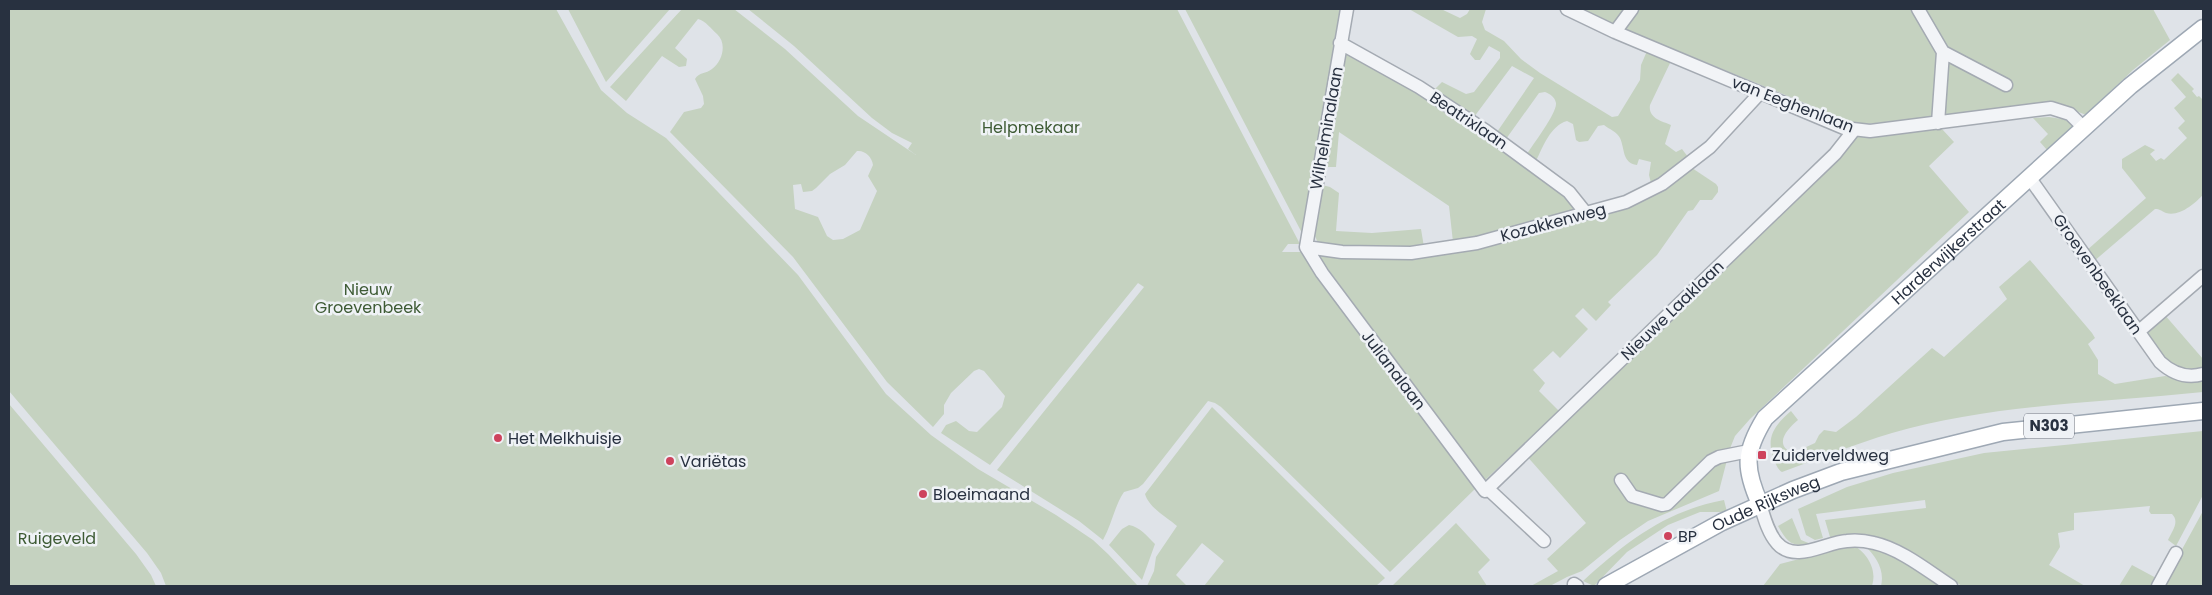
<svg xmlns="http://www.w3.org/2000/svg" width="2212" height="595" font-family="Poppins,sans-serif">
	<rect width="100%" height="100%" fill="#dfe3e8"/>
	<path fill="#c5d2c0" fill-rule="evenodd" d="M9,9H556L601,90L627,113L666,138L798,275L886,394L931,435L978,469L1056,515L1093,540L1108,554L1138,586H166L161,573L147,553L9,391Z
		M568,9H670L606,82Z
		M682,9H734L785,49L858,116L916,155L908,149L912,143L892,133L872,118L794,46L748,9H1177L1300,244H1288L1282,252H1302L1477,487L1390,572L1221,407L1215,403L1208,401L1143,484L1138,488L1124,492C1114,507 1112,524 1103,540L1079,521L997,470L1144,287L1138,283L990,465L941,433L946,425L956,421L969,431L977,432L1002,407L1005,396L984,371L979,369L974,371L951,393L944,405V414L933,427L887,382L793,257L670,132L684,112L701,108L704,104L703,96L695,79C699,72 706,74 712,69C723,61 727,43 717,34C711,29 706,21 698,19L675,48L687,59L686,66L679,67L662,56L626,101L610,87ZM857,151C865,150 872,157 873,165L868,176L877,191L860,230L843,239L833,240L827,236L818,217L795,209L793,185L801,184L803,192L812,191L816,188L830,174L845,165Z
		M1185,9H1343L1303,235Z
		M1409,9H1441L1460,18L1467,14L1470,9H1486L1482,22L1485,30L1504,41L1521,59L1540,73L1612,117L1618,116L1640,80L1641,65L1647,51L1671,61L1650,105C1648,118 1661,121 1671,125L1665,144L1676,152L1682,149L1688,157L1651,183L1649,175L1651,162L1639,159L1637,165C1622,163 1625,149 1620,138C1617,132 1609,129 1604,125L1598,126L1588,141L1579,142L1576,140L1573,124L1567,121C1550,126 1543,147 1536,161L1527,154C1533,144 1557,113 1556,103C1555,97 1550,94 1545,92L1539,93L1506,139L1497,132L1534,78L1512,66L1474,117L1434,90L1442,82L1466,94L1474,92L1500,58V52L1489,46L1480,60H1475L1470,54L1477,39L1472,36L1458,37Z
		M1576,9H1625L1613,24Z
		M1637,9H1913L1938,52L1933,117L1866,124L1851,122L1622,28Z
		M1925,9H2153L2170,40L2133,70L2086,115L2066,107L1943,116L1948,62L2004,90L1948,49Z
		M1344,51C1402,82 1457,116 1510,154C1534,172 1558,189 1578,210L1488,235L1453,242L1449,206L1339,132L1336,167H1325Z
		M2178,73L2194,89L2192,91L2197,97L2199,96L2203,100V195C2195,203 2180,217 2166,213C2161,211 2160,209 2155,209L2093,262L2086,251L2146,198L2122,168V159L2145,145L2155,150L2150,154L2156,161L2161,158L2164,160L2187,138L2178,128L2185,121L2174,108L2186,97L2171,80Z
		M2049,117L2062,119L2076,124L2047,150L2040,142L2048,134L2033,118Z
		M1942,129L1954,142L1929,166L1969,212L1750,419L1735,436L1729,451L1710,457L1668,500L1662,501L1638,494L1624,475L1619,480L1635,500L1667,507C1691,501 1701,467 1727,460L1719,491L1648,521L1620,540L1582,571L1567,577L1550,586H1531L1558,571L1547,559L1586,523L1525,454L1857,137H1870Z
		M1692,168L1716,184L1718,187V192L1712,200H1700L1693,210L1688,211L1657,255L1608,302L1611,305L1596,321L1583,308L1575,316L1588,329L1560,358L1553,351L1533,370L1545,383L1539,391L1559,411L1485,480L1319,257L1320,254L1386,258L1603,213Z
		M1322,185L1330,187L1339,193L1336,231L1372,233L1421,229L1424,247L1355,249L1318,243L1315,236Z
		M2030,260L2092,333L2095,338L2088,344L2098,360V374L2115,384L2165,376L2185,379L2203,377V392C2100,403 1992,404 1892,433C1855,444 1818,459 1782,472C1777,469 1776,464 1774,459C1765,437 1775,425 1791,411L1798,420C1787,429 1773,445 1793,453L1815,443L1819,435L1824,430L1836,432L1856,417L1932,348L1944,357L2007,299L1999,287Z
		M2164,314L2203,359V369C2172,379 2162,356 2144,335Z
		M9,404L136,554L151,575L156,586H9Z
		M1212,407L1385,578L1376,586H1204L1224,561L1202,543L1176,575L1187,586H1147L1154,571L1156,557L1177,526C1167,517 1149,508 1145,494Z
		M2203,431V495L2176,546L2168,540C2172,531 2180,522 2172,514H2151L2149,511L2150,506L2074,513V530L2058,533L2060,547L2049,565L2085,586H1962L1904,550L1844,535L1830,537L1825,520L1926,508L1925,500L1816,514L1823,538L1815,540L1806,535L1798,509L1847,487L1893,473L1984,453Z
		M1724,500L1727,512H1700L1668,525L1627,552L1594,586L1583,581C1626,542 1665,511 1724,500Z
		M2203,511V586H2162Z
		M1792,518L1801,540L1811,544C1791,547 1788,543 1778,526Z
		M1456,523L1490,560L1478,572L1487,586H1392Z
		M1129,525C1140,527 1147,536 1155,544L1142,580L1109,545L1122,529Z
		M1848,543C1865,549 1878,568 1872,586H1763L1780,564L1803,558Z
		M1864,545L1882,549L1946,586H1881C1885,570 1876,556 1864,545Z
		M2132,565L2158,579L2154,586H2119Z"/>
	<g fill="none" stroke-linecap="round" stroke-linejoin="round">
		<g stroke="#a4aab2" stroke-width="15">
			<path id="minor" d="M1567,9L1615,32L1844,128L1870,131L2051,108L2070,114L2085,129
				M1918,9L1943,52L2006,85
				M1615,32L1632,9
				M1340,43L1419,87L1486,131L1569,192L1585,212
				M1938,123L1943,52
				M2029,177L2160,362C2172,373 2186,379 2203,374
				M1306,247L1322,273L1485,491L1835,154L1854,130
				M1306,247L1342,252L1411,253L1477,243L1626,202L1662,184L1710,147L1760,93
				M1306,247L1347,9
				M2138,332L2203,276
				M1621,480L1632,496L1662,505L1667,504L1711,461L1719,457L1749,451
				M1487,488L1544,541
				M1760,504C1764,517 1768,533 1777,543C1795,564 1826,542 1847,541C1855,540 1866,541 1874,543C1901,549 1928,571 1951,586
				M1574,584L1577,586
				M2158,586L2176,553"/>
		</g>
		<g stroke="#9ea8b4" stroke-width="19">
			<g id="major">
				<path id="s1" d="M1760,504C1744,468 1744,452 1765,418L2130,86L2203,28"/>
				<path id="s2" d="M1606,586L1722,522L1793,490L1841,472L2003,432L2203,411"/>
			</g>
		</g>
		<use href="#minor" stroke="#f2f4f7" stroke-width="12"/>
		<use href="#major" stroke="#fff" stroke-width="16"/>
	</g>
	<g fill="#ce435d" stroke="#eff2f6" stroke-width="2">
		<circle cx="498" cy="438" r="5"/>
		<rect x="1757" y="450" width="10" height="10" rx="2.5"/>
		<circle cx="670" cy="461" r="5"/>
		<circle cx="923" cy="494" r="5"/>
		<circle cx="1668" cy="536" r="5"/>
	</g>
	<g text-anchor="middle" stroke-width="5" stroke-linejoin="round" paint-order="stroke">
		<rect fill="#eff2f6" stroke="#646b77" stroke-width="1" x="2024" y="413.5" width="50" height="25" rx="4"/>
		<g font-size="15" font-weight="bold" fill="#283140">
			<text x="2049" y="431">N303</text>
		</g>
		<g font-size="16" fill="#283140" stroke="#eff2f6">
			<text transform="translate(1793 104) rotate(21)" y="6">van Eeghenlaan</text>
			<text transform="translate(1469 120) rotate(34)" y="6">Beatrixlaan</text>
			<text transform="translate(1326 128) rotate(-80)" y="6">Wilhelminalaan</text>
			<text transform="translate(1553 222) rotate(-15)" y="6">Kozakkenweg</text>
			<text dy="6" stroke="none"><textPath href="#s1" startOffset="339">Harderwijkerstraat</textPath></text>
			<text transform="translate(2098 274) rotate(55)" y="6">Groevenbeeklaan</text>
			<text transform="translate(1672 310) rotate(-44)" y="6">Nieuwe Laaklaan</text>
			<text transform="translate(1394 370) rotate(53)" y="6">Julianalaan</text>
			<text dy="6" stroke="none"><textPath href="#s2" startOffset="180">Oude Rijksweg</textPath></text>
		</g>
		<g font-size="16" fill="#3e5b35" stroke="#eff2f6">
			<text x="1031" y="133">Helpmekaar</text>
			<text x="368" y="295">Nieuw<tspan x="368" dy="18">Groevenbeek</tspan></text>
			<text x="57" y="544">Ruigeveld</text>
		</g>
		<g font-size="16" fill="#283140" stroke="#eff2f6" text-anchor="start">
			<text x="508" y="444">Het Melkhuisje</text>
			<text x="1772" y="461">Zuiderveldweg</text>
			<text x="680" y="467">Variëtas</text>
			<text x="933" y="500">Bloeimaand</text>
			<text x="1678" y="542">BP</text>
		</g>
	</g>
	<rect width="2212" height="595" fill="none" stroke="#283140" stroke-width="20"/>
</svg>
